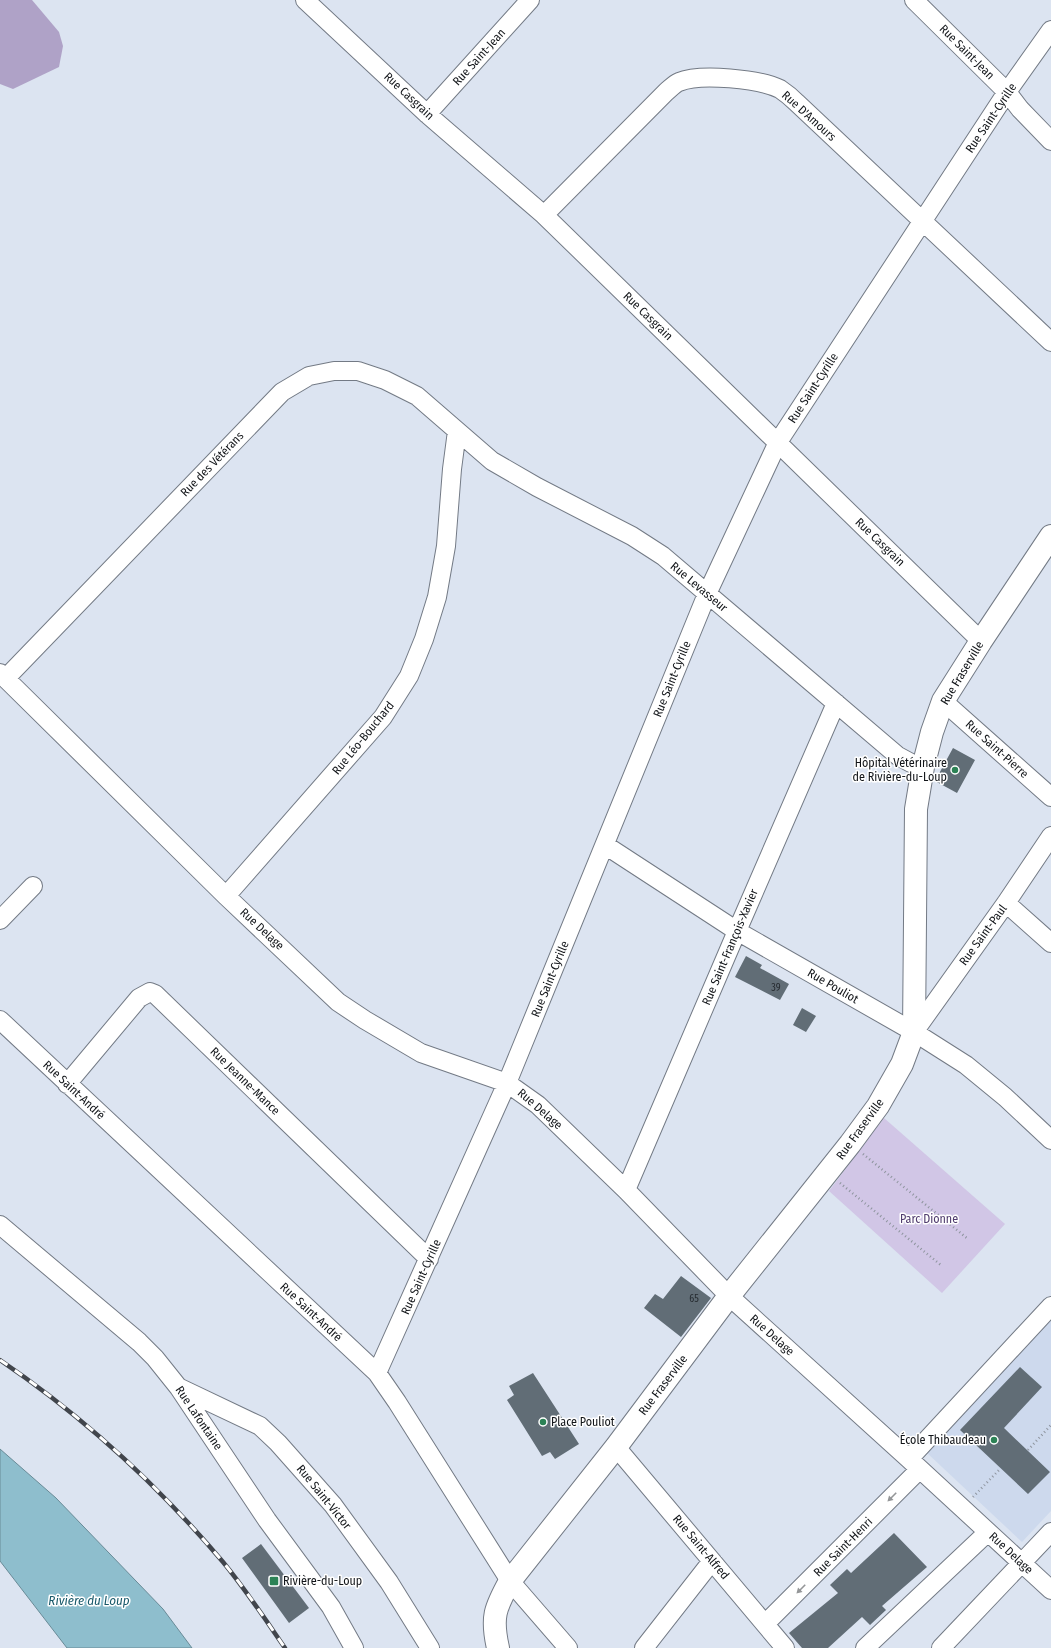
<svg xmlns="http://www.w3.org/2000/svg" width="1051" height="1648" font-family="'Fira Sans Condensed',sans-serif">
	<rect width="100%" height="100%" fill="#dce4f1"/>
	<path fill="#cdd9ed" d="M1051,1319V1511L1022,1542L926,1452Z"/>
	<path fill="#d1c6e6" d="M884,1118L1005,1224L942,1293L829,1191Z"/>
	<path fill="#afa2c7" d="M0,0H32L59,32L63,46L59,67L13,89L0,84Z"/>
	<path fill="#8ebecd" stroke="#698b97" d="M0,1449L56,1498L163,1609L192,1648H67L0,1561Z"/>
	<path fill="#616d76" d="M953,748L975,760L957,793L935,781Z
		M746,956L762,965L760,968L789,984L780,1000L735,977Z
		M802,1008L816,1016L806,1032L793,1025Z
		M681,1276L711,1298L681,1337L644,1308L655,1294L663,1299Z
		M1020,1367L1042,1387L1004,1428L1050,1472L1028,1494L960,1430Z
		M533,1373L579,1444L555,1459L550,1452L542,1456L507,1400L514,1395L509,1386Z
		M894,1533L927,1567L882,1606L886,1610L870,1625L862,1617L828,1648H802L789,1633L838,1593L830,1585L847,1569L851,1573Z
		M261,1544L309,1608L289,1623L242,1558Z"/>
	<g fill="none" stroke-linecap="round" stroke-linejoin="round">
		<g stroke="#737a85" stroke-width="20">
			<path id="minor" d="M305,0L427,114L544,215L981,641
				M914,0L1007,92L1020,109L1051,141
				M427,114L530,0
				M544,215L666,92C670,89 674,84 679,82C700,73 760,79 780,89C786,93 792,98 797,103L1051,342
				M0,673L226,896L338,1002L365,1020L421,1053L507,1083L538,1105L626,1190L729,1296L909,1459L1051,1590
				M6,678L282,392L309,376L334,371H358L385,380L417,396L492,461L537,487L632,536L663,556L898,756L911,763L923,767
				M943,701L1051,797
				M605,845L737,931L914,1032L966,1065L1005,1097L1051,1140
				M226,896L383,717L409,676L424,639L437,597L446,546L452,469L457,431
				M1006,903L1051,943
				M0,920L33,886
				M0,1020L377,1373L397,1402L510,1581L568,1648
				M914,1032L1006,903L1051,836
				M67,1084L139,998L150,992L155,994L429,1259
				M626,1190L737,931L836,703
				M0,1225L139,1342L155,1358L179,1388L267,1520L331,1607L354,1648
				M377,1373L507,1083L707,594L778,442L1007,92L1051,30
				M180,1388L260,1426L278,1443L333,1505L389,1582L430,1648
				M616,1447L785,1648
				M909,1459L1051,1306
				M765,1624L920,1469
				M644,1648L712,1561
				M865,1648L988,1532
				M941,1648L1051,1532"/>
		</g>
		<g stroke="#737a85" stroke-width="24">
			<path id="major" d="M498,1648C491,1617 495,1608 510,1581L616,1447L729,1296L850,1144L878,1106L902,1064L914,1032L916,809L923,767L932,732L943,701L981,641L1051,536"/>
		</g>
		<path stroke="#8e949e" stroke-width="2.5" stroke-dasharray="1 3" stroke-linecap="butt" d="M863,1154L968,1239
			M840,1183L942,1266
			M1028,1450L1051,1425
			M973,1497L1000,1469"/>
		<use href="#minor" stroke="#fff" stroke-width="18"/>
		<use href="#major" stroke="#fff" stroke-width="22"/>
		<g stroke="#41454c" stroke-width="4.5">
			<path id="rail" d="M0,1360C84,1417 157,1484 223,1562C246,1590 265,1619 285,1648"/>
		</g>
		<use href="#rail" stroke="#fff" stroke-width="3" stroke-dasharray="9" stroke-linecap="butt"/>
	</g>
	<defs><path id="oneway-solid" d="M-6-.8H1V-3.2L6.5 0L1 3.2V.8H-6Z"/></defs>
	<g fill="#949698">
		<use href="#oneway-solid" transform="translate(892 1497) rotate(135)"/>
		<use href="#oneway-solid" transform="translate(801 1589) rotate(135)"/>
	</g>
	<g fill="#2c8255" stroke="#fff" stroke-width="1.5">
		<circle cx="955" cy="770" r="4"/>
		<circle cx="543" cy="1422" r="4"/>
		<circle cx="994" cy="1440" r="4"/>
		<rect x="269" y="1576" width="10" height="10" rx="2"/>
	</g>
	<g text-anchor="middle" stroke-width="3" stroke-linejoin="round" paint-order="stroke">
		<g font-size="10" fill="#262b30">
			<text x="776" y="991">39</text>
			<text x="694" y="1302">65</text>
		</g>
		<g font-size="12" fill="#121519" stroke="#fff">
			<text transform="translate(967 52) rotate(45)" y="4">Rue Saint-Jean</text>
			<text transform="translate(479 57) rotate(-48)" y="4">Rue Saint-Jean</text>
			<text transform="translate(409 96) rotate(43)" y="4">Rue Casgrain</text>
			<text transform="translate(809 116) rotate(42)" y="4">Rue D'Amours</text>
			<text transform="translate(991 118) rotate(-56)" y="4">Rue Saint-Cyrille</text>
			<text transform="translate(648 316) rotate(44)" y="4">Rue Casgrain</text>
			<text transform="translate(813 388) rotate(-57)" y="4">Rue Saint-Cyrille</text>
			<text transform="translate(212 464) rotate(-46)" y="4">Rue des Vétérans</text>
			<text transform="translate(880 542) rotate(44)" y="4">Rue Casgrain</text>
			<text transform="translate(699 587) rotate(40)" y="4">Rue Levasseur</text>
			<text transform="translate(962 673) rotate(-59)" y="4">Rue Fraserville</text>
			<text transform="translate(672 679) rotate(-68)" y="4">Rue Saint-Cyrille</text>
			<text transform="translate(363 738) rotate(-51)" y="4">Rue Léo-Bouchard</text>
			<text transform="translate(997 749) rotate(42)" y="4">Rue Saint-Pierre</text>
			<text transform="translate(262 929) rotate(43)" y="4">Rue Delage</text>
			<text transform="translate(983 935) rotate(-54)" y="4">Rue Saint-Paul</text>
			<text transform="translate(730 947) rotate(-67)" y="4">Rue Saint-François-Xavier</text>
			<text transform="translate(550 979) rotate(-68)" y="4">Rue Saint-Cyrille</text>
			<text transform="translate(833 986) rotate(30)" y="4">Rue Pouliot</text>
			<text transform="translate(245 1081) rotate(44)" y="4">Rue Jeanne-Mance</text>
			<text transform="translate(74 1090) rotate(43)" y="4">Rue Saint-André</text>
			<text transform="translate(540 1109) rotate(41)" y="4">Rue Delage</text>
			<text transform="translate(860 1129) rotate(-54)" y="4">Rue Fraserville</text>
			<text transform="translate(421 1277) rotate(-66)" y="4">Rue Saint-Cyrille</text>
			<text transform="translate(311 1312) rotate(43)" y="4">Rue Saint-André</text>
			<text transform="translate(772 1335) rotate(42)" y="4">Rue Delage</text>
			<text transform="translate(663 1385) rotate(-53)" y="4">Rue Fraserville</text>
			<text transform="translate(199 1418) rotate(56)" y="4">Rue Lafontaine</text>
			<text transform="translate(324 1497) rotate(51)" y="4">Rue Saint-Victor</text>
			<text transform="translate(701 1547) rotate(50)" y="4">Rue Saint-Alfred</text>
			<text transform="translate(843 1547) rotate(-45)" y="4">Rue Saint-Henri</text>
			<text transform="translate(1011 1553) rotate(43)" y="4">Rue Delage</text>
		</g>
		<g font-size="12" fill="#121519" stroke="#fff" text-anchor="end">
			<text x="947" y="767">Hôpital Vétérinaire<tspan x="947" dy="14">de Rivière-du-Loup</tspan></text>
			<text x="551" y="1426" text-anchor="start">Place Pouliot</text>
			<text x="986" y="1444">École Thibaudeau</text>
			<text x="283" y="1585" text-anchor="start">Rivière-du-Loup</text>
		</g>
		<g font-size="12" fill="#4f3b6d" stroke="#fff">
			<text x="929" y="1223">Parc Dionne</text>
		</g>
		<g font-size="13" font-style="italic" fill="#18596a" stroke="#fff">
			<text x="89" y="1605">Rivière du Loup</text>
		</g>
	</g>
</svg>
